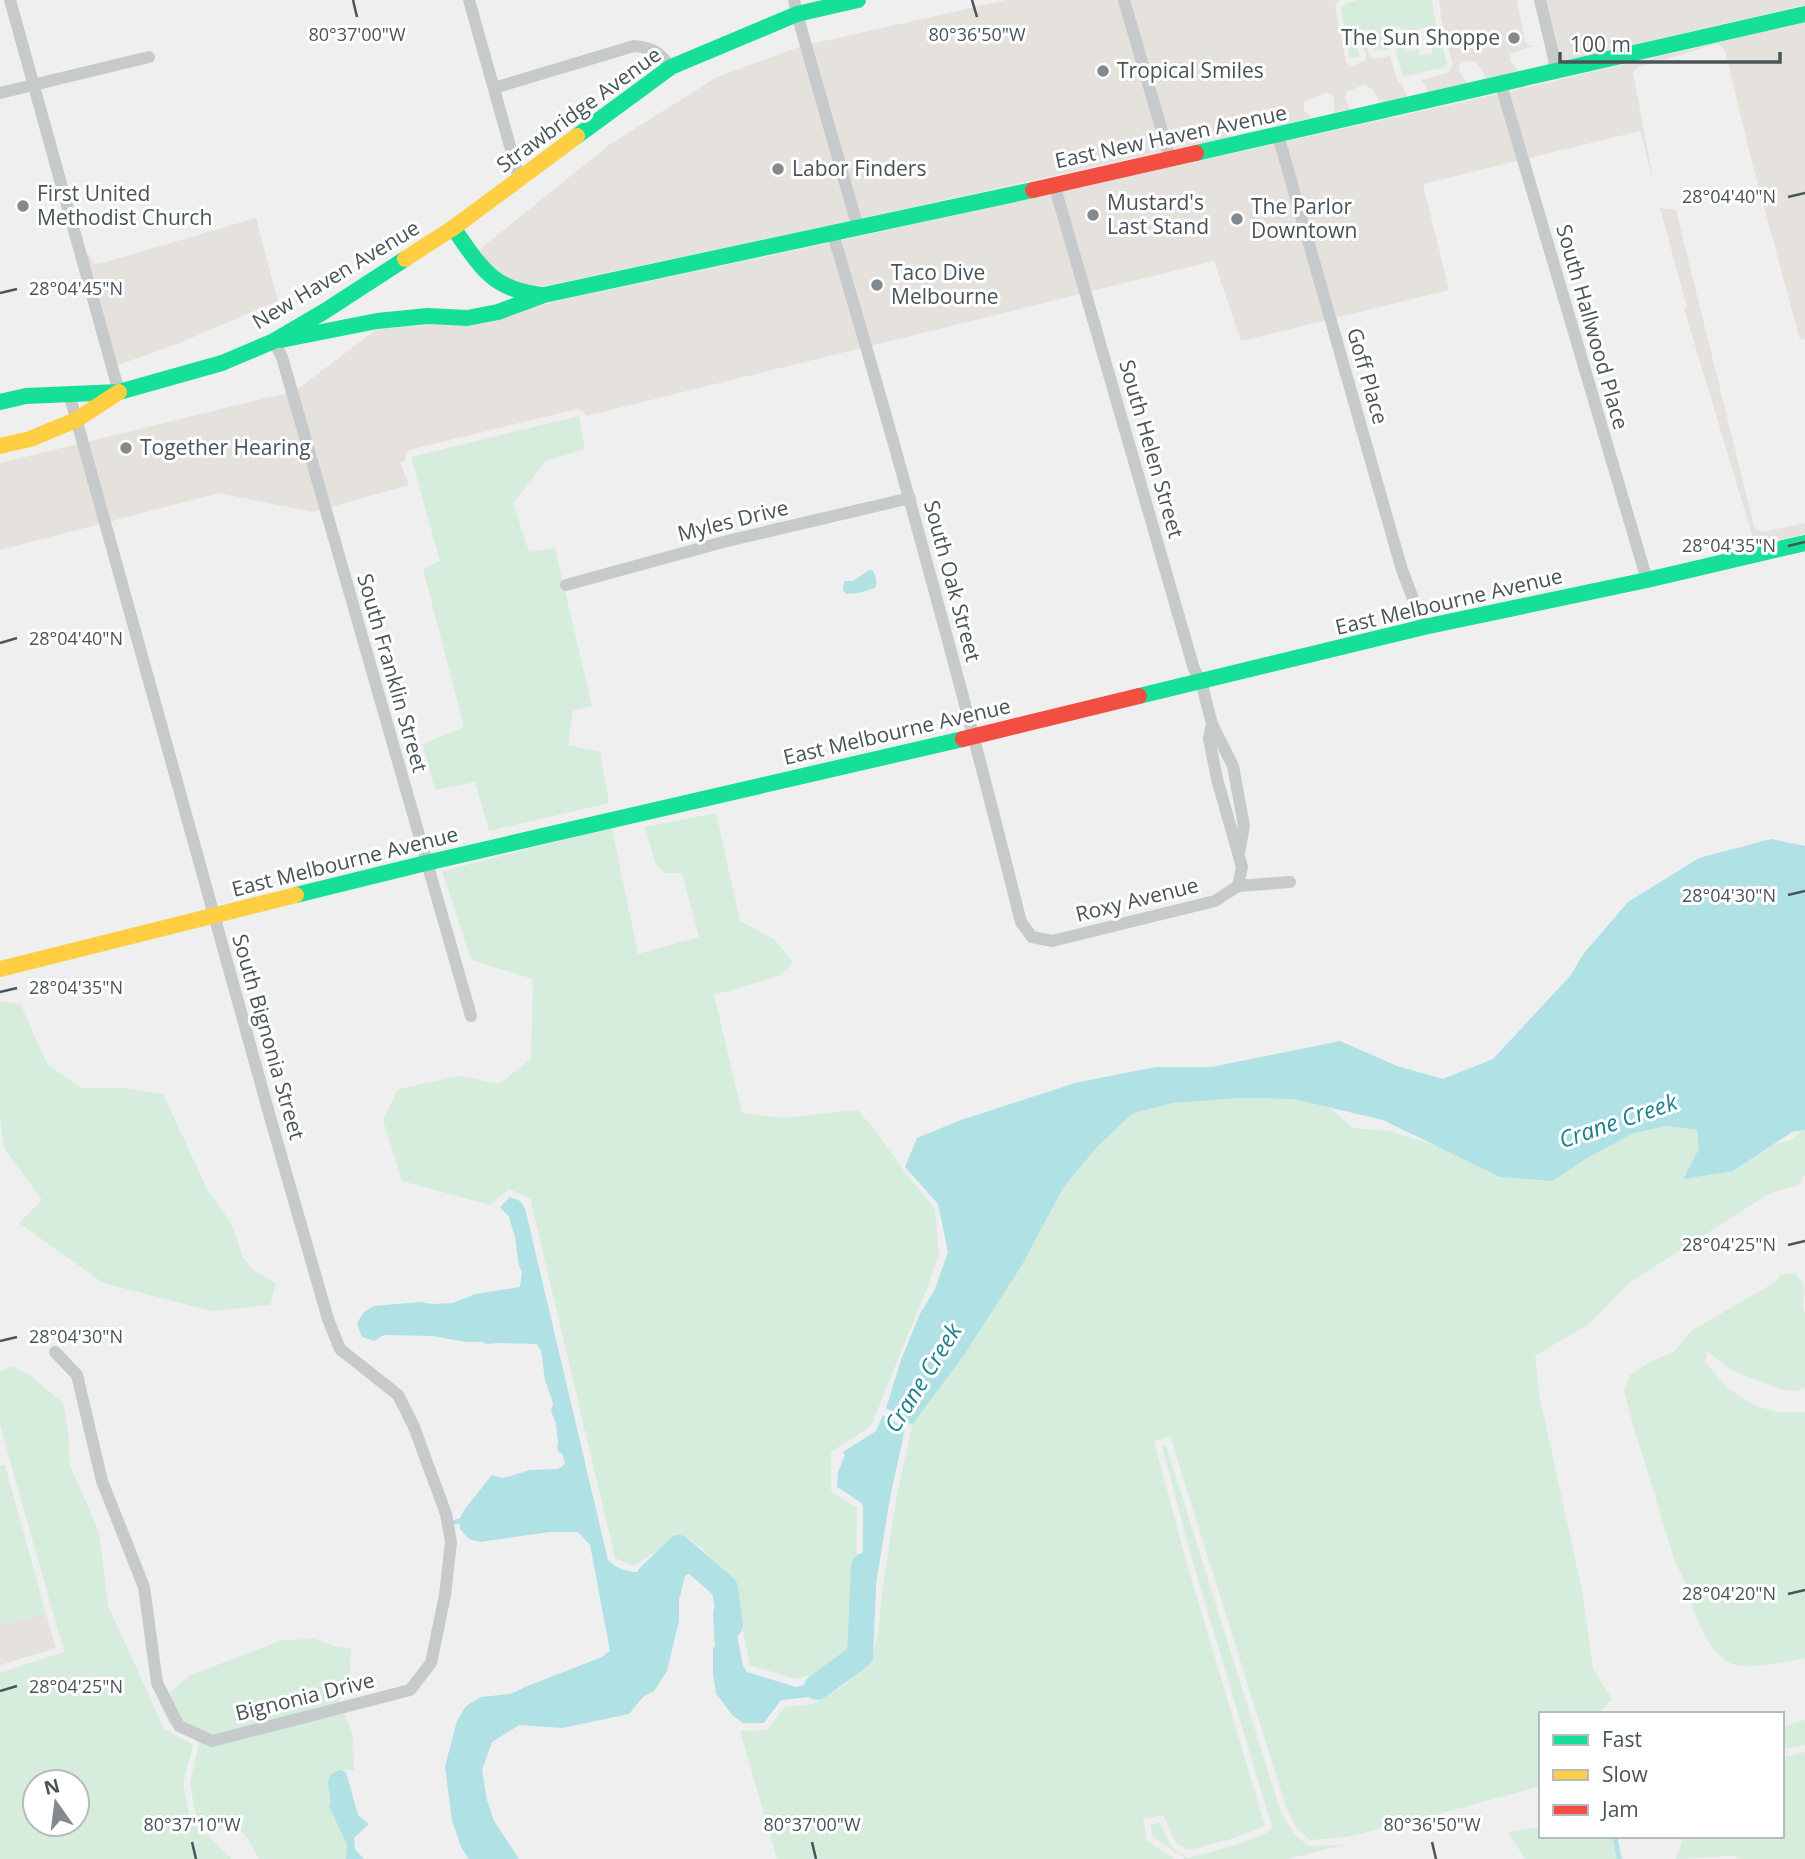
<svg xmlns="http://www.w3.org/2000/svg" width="1805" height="1859" font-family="'Open Sans',sans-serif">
	<rect width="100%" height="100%" fill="#f0efef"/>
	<path fill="#e5e1dd" d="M1006,0H1339L1335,6L1346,63L1352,66L1365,61L1366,55L1361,37H1364L1370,57L1375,59L1390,56L1396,77L1398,82L1402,84L1407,97L1379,103L1378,97L1371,88L1364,85L1346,92L1345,98L1350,110L1334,113V98L1329,93H1325L1304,102V110L1312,118L1270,127L1260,113L1253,111L1243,116L1231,117L1227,119L1226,127L1233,136L831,225L549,285L543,286L519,284L506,277L492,268L479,250L609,145L717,77L802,46Z
		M1439,0H1517L1525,41L1528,45L1534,46L1511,53L1510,61L1519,72L1485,79L1484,73L1475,61L1463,62L1459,66V71L1467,83L1427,92L1426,86L1421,80L1448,73L1453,65L1441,18Z
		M1540,0H1805V5L1546,65L1548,60Z
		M1805,22V339L1800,340L1750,155L1725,50L1720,45L1716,44L1637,68L1633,72L1654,183L1640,131L1423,184L1449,290L1241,341L1214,261L586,416L583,411L577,409L409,450L405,455V461L400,462L409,485L313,512L219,493L0,550V463L295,391L377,329L429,325L468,326L545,304H551L552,302L835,242L1503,93Z
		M1660,208L1676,210L1754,526L1757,530L1762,532L1805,523V534L1755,545L1684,309L1687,308Z
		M256,218L278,301L177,344L115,366L79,257L89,254L93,263L99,264Z
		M46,1614L56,1648L0,1665V1625Z"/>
	<path fill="#d6ecdc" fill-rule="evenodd" d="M1358,0H1432L1435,19L1447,64L1445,67L1403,77L1395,49L1401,47V43L1405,52L1418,49L1420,55L1433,53L1430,40L1434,39L1431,26L1403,33L1400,26L1383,30L1387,47L1389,49L1374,51L1368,29L1353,32L1360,57L1350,58L1341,8L1346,3Z
		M579,416L585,449L546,461L513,503L529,552L555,548L592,706L573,711L568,745L600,752L609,803L489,831L475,782L435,790L423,744L464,727L423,569L440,561L411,457Z
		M716,813L740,921L774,939L793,962L779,976L714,995L742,1113L784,1118L857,1110L873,1127L906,1174L935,1209L939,1254L927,1288L871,1426L831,1452V1491L857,1508L856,1651L824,1672L795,1679L750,1665L736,1595L718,1564L691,1539L653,1553L634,1566L615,1558L530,1198L509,1189L490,1205L402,1181L383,1120L398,1089L460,1076L499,1084L531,1059L533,979L471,960L442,871L612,828L638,954L699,937L682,873H665L656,865L645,827Z
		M0,1001L21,1005L47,1064L81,1088H122L163,1094L207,1189L229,1220L236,1236L242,1256L253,1270L276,1283L270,1305L212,1311L103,1283L19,1223L42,1200L4,1148L0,1117Z
		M1242,1098L1293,1099L1330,1108L1353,1128L1389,1131L1443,1148L1500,1177L1551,1181L1589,1157L1634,1133L1667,1126L1697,1130L1699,1149L1683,1178L1733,1171L1775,1144L1791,1140L1805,1129V1174L1799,1185L1770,1193L1629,1283L1589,1324L1535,1356L1539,1394L1582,1590L1593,1669L1612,1699L1599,1714H1541V1786L1431,1816L1347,1837L1310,1840L1297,1829L1287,1810L1170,1436L1154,1441L1185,1557L1265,1826L1231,1839L1188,1850L1176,1843L1163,1815L1143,1819L1147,1841L1174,1859H777L740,1731L767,1730L784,1707L812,1704L837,1690L870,1665L878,1633L883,1585L896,1500L912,1425L964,1355L1022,1265L1063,1188L1098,1146L1133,1113L1173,1103Z
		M1796,1273L1804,1286L1803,1307L1805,1313V1388L1795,1391L1781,1389L1733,1371L1708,1352L1705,1362L1726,1387L1754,1405L1776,1412H1805V1658C1788,1662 1745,1671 1730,1663C1710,1652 1699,1626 1692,1605C1687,1590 1685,1578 1676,1565L1632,1421L1624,1390L1630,1375L1651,1361L1674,1352L1691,1331L1775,1282L1780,1275Z
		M11,1366L28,1374L63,1403L68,1430L70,1465L99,1532L108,1605L164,1729L193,1745L183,1783L190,1819L232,1859H0V1673L64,1652L0,1425V1372ZM35,1782H77V1824H35Z
		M1166,1445L1281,1813L1294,1834L1309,1846L1343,1845L1288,1859H1186L1153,1837L1150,1825L1160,1823L1172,1848L1188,1858L1233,1846L1267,1833L1272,1827L1191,1556L1162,1446Z
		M5,1465L46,1614L0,1625V1466Z
		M315,1639L337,1647L351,1648L350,1673L339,1701L353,1735L354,1770H341L329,1808L347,1844L346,1859H259L249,1840L231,1819L215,1834L196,1816L190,1783L199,1744L196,1739L169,1724L159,1702L189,1676L282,1640Z
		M1805,1720V1745L1782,1750V1727Z
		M1805,1752V1859H1741L1734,1856L1676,1859L1684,1836H1782V1758Z
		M1541,1827V1836H1613L1623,1859H1525L1508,1832Z"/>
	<path fill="#b0e1e5" d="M869,570L873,571C876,577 878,581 875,588C866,591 857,594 846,594L843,590L844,581H853Z
		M1771,839L1805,846V1130L1792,1132L1733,1171L1683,1179L1699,1149L1697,1130L1667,1126L1634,1133L1589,1157L1552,1181L1500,1177L1383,1120L1293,1099L1241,1098L1173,1103L1133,1113L1098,1146L1063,1188L1022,1265L964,1355L912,1425L886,1408L902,1357L920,1314L935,1289L948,1252L938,1204L905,1167L917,1138L961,1120L1075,1083L1156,1067H1212L1340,1041L1397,1066L1443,1079L1493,1059L1570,976L1584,953L1628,902L1699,858Z
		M510,1197L520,1201L525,1208L608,1560C618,1571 634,1573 648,1572L661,1558L690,1547L714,1569L730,1598L743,1666L747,1672L796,1687L828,1679L861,1656L862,1651L863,1506L860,1502L837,1487L838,1472L845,1455L843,1452L876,1431L883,1415L905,1428L890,1498L876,1583L872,1632L865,1660L833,1684L810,1697L781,1700L764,1723H743L732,1715L716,1693L713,1674V1648L715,1646L713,1614L715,1605V1592L712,1575L704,1571L691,1573L685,1576L679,1600V1621L667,1671L654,1691L644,1696L629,1714L562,1728L519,1725L492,1742L482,1770L487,1800L494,1821L519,1859H469L462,1849L452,1821L445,1766L457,1721L466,1706L481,1697L511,1694L525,1687L602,1657L610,1651L590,1545L578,1532H550L480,1542L469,1539L460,1529V1518L464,1510L492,1475L501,1478L507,1477L530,1470L558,1469L565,1464L562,1453L559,1452L557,1448L558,1443L556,1424L551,1411L553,1403L545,1380L541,1351L537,1344L498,1343L487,1344L482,1342H466L432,1336L384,1335L374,1341L362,1337L357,1323L364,1312L374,1306L420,1302L433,1304L452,1303L476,1294L520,1287L522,1272L519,1266L515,1237L509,1217L500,1207Z
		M341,1770L346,1772L358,1815L369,1824L354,1838L355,1849L364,1859H346L347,1844L329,1807C335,1793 317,1776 341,1770Z"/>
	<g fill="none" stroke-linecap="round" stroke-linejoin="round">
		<path stroke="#b0e1e5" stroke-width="4.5" d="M455,1522L466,1519
			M1615,1836L1619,1859"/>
		<path stroke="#b0e1e5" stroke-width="26" d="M649,1577L679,1548L725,1588L730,1625
			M817,1687L860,1656L864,1566"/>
		<path stroke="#c7caca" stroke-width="12" d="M10,0L119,392
			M469,0L519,178
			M794,0L797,14L858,228
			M1124,0L1170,159
			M1540,0L1557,71
			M1501,85L1647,580
			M494,88L634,46C654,48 659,52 671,67
			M0,93L149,57
			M1278,135L1402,570L1424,627
			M1054,184L1194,669L1201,681L1212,724L1233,766L1244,826L1239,853
			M833,234C901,462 963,691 1021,922L1032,937L1052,941L1215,901L1238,886L1290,882
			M274,341L282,357L471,1016
			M566,585L727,541L910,498
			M1212,724L1209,739L1217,779L1242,867L1238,886
			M55,1352L77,1375L102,1481L144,1587L157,1683L179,1726L212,1741L410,1690L431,1663L445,1595L451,1542L446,1514L414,1427L398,1395L340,1349L328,1319L272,1124L69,393"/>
		<path stroke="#16e098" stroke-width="16" d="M577,136L671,67L797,14L858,0
			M1196,153L1805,14
			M453,228C481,266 490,289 541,295
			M281,340L377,321L428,316L467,318L498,312L544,295L1033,190
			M0,402L26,396L119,392L222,363L274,341L325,311L405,259
			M1139,696L1424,627L1647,580L1805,543
			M296,895L426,863L963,739"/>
		<path stroke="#ffcf43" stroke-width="16" d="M405,259L453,228L577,136
			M0,446L30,439L76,420L119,392
			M0,969L296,895"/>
		<path stroke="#f24e42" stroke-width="16" d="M1033,190L1196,153
			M963,739L1139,696"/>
	</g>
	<path fill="none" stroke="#495459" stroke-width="2.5" d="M353,0L357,17M972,0L977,17M1788,197L1805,193M0,293L17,289M1788,546L1805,542M0,643L17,638M1788,895L1805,891M0,992L17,988M1788,1245L1805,1241M0,1341L17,1337M1788,1594L1805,1590M0,1691L17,1686M192,1842L196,1859M812,1842L816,1859M1432,1842L1436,1859"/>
	<g fill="#838a8e" stroke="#fff" stroke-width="2.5">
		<circle cx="1514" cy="38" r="7"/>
		<circle cx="1103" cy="71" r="7"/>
		<circle cx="778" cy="169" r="7"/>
		<circle cx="23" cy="206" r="7"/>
		<circle cx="1093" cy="215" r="7"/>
		<circle cx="1237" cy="219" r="7"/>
		<circle cx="877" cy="285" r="7"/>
		<circle cx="126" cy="448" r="7"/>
	</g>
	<g text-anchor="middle" stroke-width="6" stroke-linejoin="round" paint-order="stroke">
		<g font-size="21" fill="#495459" stroke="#fff" text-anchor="start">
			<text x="1500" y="45" text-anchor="end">The Sun Shoppe</text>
			<text x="1117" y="78">Tropical Smiles</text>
			<text x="792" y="176">Labor Finders</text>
			<text x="37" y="201">First United<tspan x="37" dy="24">Methodist Church</tspan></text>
			<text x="1107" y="210">Mustard's<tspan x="1107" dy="24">Last Stand</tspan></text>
			<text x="1251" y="214">The Parlor<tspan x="1251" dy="24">Downtown</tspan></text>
			<text x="891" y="280">Taco Dive<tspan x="891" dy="24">Melbourne</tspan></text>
			<text x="140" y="455">Together Hearing</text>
		</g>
		<g font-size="21" fill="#495459" stroke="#fff">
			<text transform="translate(579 110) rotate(-36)" y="7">Strawbridge Avenue</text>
			<text transform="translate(1171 137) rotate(-12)" y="7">East New Haven Avenue</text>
			<text transform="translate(336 275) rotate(-31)" y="7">New Haven Avenue</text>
			<text transform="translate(1592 327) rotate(74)" y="7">South Hallwood Place</text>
			<text transform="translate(1367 376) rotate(74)" y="7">Goff Place</text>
			<text transform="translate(1151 449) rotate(74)" y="7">South Helen Street</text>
			<text transform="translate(733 521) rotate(-14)" y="7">Myles Drive</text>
			<text transform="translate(952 581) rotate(75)" y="7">South Oak Street</text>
			<text transform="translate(1449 602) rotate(-13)" y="7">East Melbourne Avenue</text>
			<text transform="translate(392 673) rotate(74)" y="7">South Franklin Street</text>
			<text transform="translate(897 732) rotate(-13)" y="7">East Melbourne Avenue</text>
			<text transform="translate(345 862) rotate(-14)" y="7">East Melbourne Avenue</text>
			<text transform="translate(1137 900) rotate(-14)" y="7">Roxy Avenue</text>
			<text transform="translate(268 1037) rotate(74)" y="7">South Bignonia Street</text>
			<text transform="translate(305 1697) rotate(-14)" y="7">Bignonia Drive</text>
		</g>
		<g font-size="23" font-style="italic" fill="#1c828a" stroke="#fff">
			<text transform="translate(1618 1121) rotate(-19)" y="8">Crane Creek</text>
			<text transform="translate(923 1378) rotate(-58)" y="8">Crane Creek</text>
		</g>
	</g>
	<g font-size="18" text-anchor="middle" fill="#495459" stroke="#fff" stroke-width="6" stroke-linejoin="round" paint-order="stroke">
		<text x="357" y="41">80°37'00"W</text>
		<text x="977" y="41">80°36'50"W</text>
		<text x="1729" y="203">28°04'40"N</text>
		<text x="76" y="295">28°04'45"N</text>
		<text x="1729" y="552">28°04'35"N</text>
		<text x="76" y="645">28°04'40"N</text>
		<text x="1729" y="902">28°04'30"N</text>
		<text x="76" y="994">28°04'35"N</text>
		<text x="1729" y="1251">28°04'25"N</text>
		<text x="76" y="1343">28°04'30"N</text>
		<text x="1729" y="1600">28°04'20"N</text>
		<text x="76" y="1693">28°04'25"N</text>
		<text x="192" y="1831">80°37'10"W</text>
		<text x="812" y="1831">80°37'00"W</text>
		<text x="1432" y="1831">80°36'50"W</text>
	</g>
	<rect x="1539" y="1712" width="245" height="126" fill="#ffffff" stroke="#b6bbbd" stroke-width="2"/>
	<rect x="1553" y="1735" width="35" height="10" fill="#16e098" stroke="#b6bbbd" stroke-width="2"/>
	<text x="1602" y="1747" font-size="21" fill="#495459">Fast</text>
	<rect x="1553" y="1770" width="35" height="10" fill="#ffcf43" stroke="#b6bbbd" stroke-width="2"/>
	<text x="1602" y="1782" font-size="21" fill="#495459">Slow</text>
	<rect x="1553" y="1805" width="35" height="10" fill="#f24e42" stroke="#b6bbbd" stroke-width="2"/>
	<text x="1602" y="1817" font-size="21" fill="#495459">Jam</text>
	<g transform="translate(56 1803) rotate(346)"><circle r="33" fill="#ffffff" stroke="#b6bbbd" stroke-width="2"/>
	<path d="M0-5L12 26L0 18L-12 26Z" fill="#838a8e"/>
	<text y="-10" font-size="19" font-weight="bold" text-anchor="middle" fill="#495459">N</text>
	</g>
	<path d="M1560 52v10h220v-10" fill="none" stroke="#495459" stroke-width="3.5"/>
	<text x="1570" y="52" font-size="21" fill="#495459" stroke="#ffffff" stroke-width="5" paint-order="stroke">100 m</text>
</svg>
